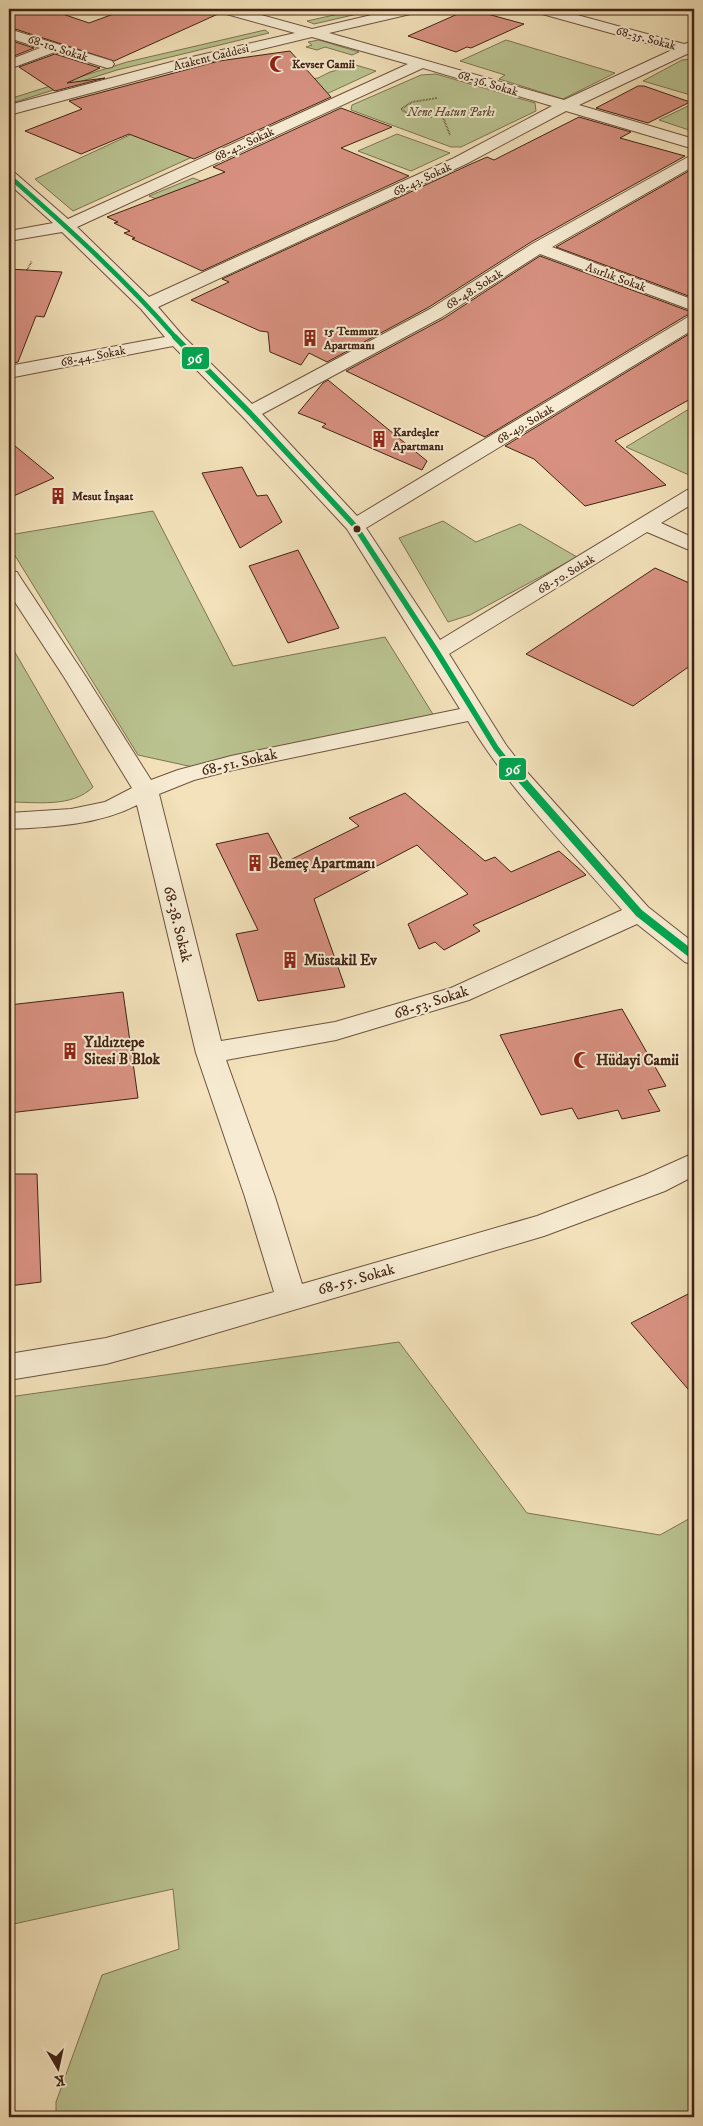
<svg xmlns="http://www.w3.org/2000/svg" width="703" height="2126" font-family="'IM FELL DW Pica',serif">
	<rect width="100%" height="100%" fill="#f3e2bb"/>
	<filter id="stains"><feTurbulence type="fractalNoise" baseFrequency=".004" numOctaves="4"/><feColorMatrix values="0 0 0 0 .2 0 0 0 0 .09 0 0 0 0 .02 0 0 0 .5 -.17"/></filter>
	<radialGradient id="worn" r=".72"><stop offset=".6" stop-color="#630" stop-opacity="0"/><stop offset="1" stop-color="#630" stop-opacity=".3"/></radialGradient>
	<path fill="#bac391" stroke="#7e7352" d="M361,9H379L314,24L307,21Z
		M265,30L269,33L117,70L9,104V99L127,62Z
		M319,40L359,52L352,55L325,47L317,50L306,47L312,45L308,42Z
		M506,40L615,73L563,99L499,79L505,75L460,61Z
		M694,59V96L643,81L682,60Z
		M356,65L376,71L307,103L274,84L318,78L330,72Z
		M436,74L535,103L536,111L461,147H451L351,110L352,105L421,75Z
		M694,103V127L689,130L659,120Z
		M147,127L210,149L73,211L35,179Z
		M397,134L450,153L411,171L358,151Z
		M193,178L237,195L193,214L149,196Z
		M694,406V472L689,475L626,447Z
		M153,511L233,666L385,637L434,716L193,767L138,755L9,546V535Z
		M443,521L476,542L520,524L577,557L470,615L448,622L399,538Z
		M9,642L93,787C72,808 36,802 9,802Z
		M399,1342L527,1513L660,1535L694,1516V2117H56V2102L102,1975L179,1949L173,1889L9,1925V1397Z"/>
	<path fill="#d89181" stroke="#412313" d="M9,9H48L89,23L127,9H215L218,14L114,61L9,27Z
		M469,9L524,24L471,48L467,47L456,52L408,36Z
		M9,40L34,48L9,58Z
		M290,51L331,97L194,159L129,134L81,154L25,131L82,109L69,101L219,61Z
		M55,54L100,68L67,83L105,78L55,91L19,67Z
		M638,86H644L690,102L648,123L596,108Z
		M341,108L392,127L341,148L409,176L202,271L132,239L135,238L124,233L130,231L114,223L118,222L107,217L225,172L213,167Z
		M579,117L631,132L620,138L685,156L531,242L429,307L327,362L309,353L301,365L270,352L268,332L260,331L191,300L229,282L222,279L471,164L487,157L494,160Z
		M694,168V298L556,247Z
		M540,256L694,313V314L687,315L485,437L346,371L443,319Z
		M9,269L62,272L44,317L36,316L18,362L9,364Z
		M694,331V397L615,441L666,485L585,506L534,459L505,446Z
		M328,380L427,461L422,470L322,427L326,424L298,413L323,383Z
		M9,441L54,478L9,498Z
		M242,467L257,496L267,495L282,522L240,548L202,473Z
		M298,550L339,628L288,643L249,566Z
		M655,568L694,585V663L633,706L526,654Z
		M405,793L485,861L495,857L511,872L559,851L586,875L473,925L480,931L444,950L435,942L419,949L408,924L468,894L417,845L314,899L345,987L258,1001L236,934L258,930L216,844L268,833L284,863L359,826L349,818Z
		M123,992L138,1098L9,1113V1005Z
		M622,1009L666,1086L648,1090L660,1111L622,1119L618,1110L578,1119L572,1108L541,1115L500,1035Z
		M9,1174H37L41,1282L9,1286Z
		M694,1291V1396L631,1323Z"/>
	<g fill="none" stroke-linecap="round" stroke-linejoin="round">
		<g stroke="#6e533d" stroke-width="2">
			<path id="minor" d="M217,9H239L312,29L397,9H421L419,12L329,33L564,100L672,50L535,12L533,9H555L684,44L694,41V55L687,54L579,105L694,139V149L566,111L466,164L158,307L183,336L252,404L430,309L532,244L688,157L694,155V166L552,247L694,300V311L540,254L442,317L262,414L357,516L688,317L694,316V329L366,528L440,640L687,490L694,488V503L661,523L694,538V552L647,532L449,654L506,745L526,771L648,907L694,943V965L685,962L637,924L469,1000L336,1040L226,1060L275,1197L302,1284L537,1216L645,1175L694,1153V1176L665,1191L544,1236L172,1346L106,1364L9,1380V1354L106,1338L274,1292L245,1197L196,1053L137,805C98,825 52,827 9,829V813L71,809L105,802L132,788L64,677L9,593V571L17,572L20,577L86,677L151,780L178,770L231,756L460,709L347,529L243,417L173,346L9,378V366L165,337L141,309L62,232L9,241V231L53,223L9,184V171L15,173L68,219L408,64L312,37L187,67L9,115V105L179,60L295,33L219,12ZM423,68L552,106L454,158L149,297L77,227ZM468,721C510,791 569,849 622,910L451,988L335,1022L221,1041L159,794L194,780L233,770Z
				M9,29L112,61L114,64L112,67L107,68L55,52L9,69V60L40,48L9,38Z"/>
		</g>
		<path stroke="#412313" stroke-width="2" stroke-dasharray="0.5 1" stroke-linecap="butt" d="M437,98L412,102L401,109C421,125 454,113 476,108
			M442,115L450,135
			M27,270L32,261"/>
		<use href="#minor" fill="#f7ecd3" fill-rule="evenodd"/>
		<g stroke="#f7ecd3" stroke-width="6">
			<path id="bus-1-far2" d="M9,176C67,227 125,279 176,338"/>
		</g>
		<g stroke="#f7ecd3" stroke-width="9">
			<path id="bus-1-far1" d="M175,337L250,413L355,526L437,652L496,748L523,782"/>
		</g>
		<g stroke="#f7ecd3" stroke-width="11">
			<path id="bus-1" d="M522,780L639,913L694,956"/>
		</g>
		<use href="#bus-1-far2" stroke="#00a651" stroke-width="4.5"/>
		<use href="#bus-1-far1" stroke="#00a651" stroke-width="5.5"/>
		<use href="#bus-1" stroke="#00a651" stroke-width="8"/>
	</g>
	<defs>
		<g id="mosque-bare" transform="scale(1.35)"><path d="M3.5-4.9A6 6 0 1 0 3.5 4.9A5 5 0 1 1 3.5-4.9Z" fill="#8f2418" stroke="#f7ecd3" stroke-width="2.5" paint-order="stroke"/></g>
		<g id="building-bare" transform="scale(1.35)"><path d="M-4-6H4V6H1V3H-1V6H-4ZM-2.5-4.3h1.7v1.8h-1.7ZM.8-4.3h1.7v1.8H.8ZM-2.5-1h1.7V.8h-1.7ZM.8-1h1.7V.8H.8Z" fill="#8f2418" stroke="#f7ecd3" stroke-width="2.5" paint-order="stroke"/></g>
	</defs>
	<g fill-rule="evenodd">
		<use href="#mosque-bare" x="278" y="64"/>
		<use href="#building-bare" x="310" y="338"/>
		<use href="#building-bare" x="379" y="439"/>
		<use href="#building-bare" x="58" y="496"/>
		<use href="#building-bare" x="255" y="863"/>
		<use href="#building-bare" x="290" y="960"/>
		<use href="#building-bare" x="70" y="1051"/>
		<use href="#mosque-bare" x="582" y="1060"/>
	</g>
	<circle fill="#412313" stroke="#f7ecd3" stroke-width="2" cx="357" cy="529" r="4.5"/>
	<g text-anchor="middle" stroke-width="4" stroke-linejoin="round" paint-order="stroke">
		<g font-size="12" fill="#412313" stroke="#f7ecd3">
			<text transform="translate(646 38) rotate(15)" y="4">68-35. Sokak</text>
			<text transform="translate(58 48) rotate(18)" y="4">68-10. Sokak</text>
			<text transform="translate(211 57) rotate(-14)" y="4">Atakent Caddesi</text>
			<text transform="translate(488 83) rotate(17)" y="4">68-36. Sokak</text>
			<text transform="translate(244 144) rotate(-25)" y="4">68-42. Sokak</text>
			<text transform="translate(422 179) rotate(-25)" y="4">68-43. Sokak</text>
			<text transform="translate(616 277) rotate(20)" y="4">Asırlık Sokak</text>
			<text transform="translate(474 289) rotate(-32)" y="4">68-48. Sokak</text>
			<text transform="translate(93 356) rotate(-11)" y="4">68-44. Sokak</text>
			<text transform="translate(525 424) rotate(-31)" y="4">68-49. Sokak</text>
			<text transform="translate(566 574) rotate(-31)" y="4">68-50. Sokak</text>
		</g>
		<g font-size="12" font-weight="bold" fill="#412313" stroke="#f7ecd3" text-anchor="start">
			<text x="292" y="68">Kevser Camii</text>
			<text x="324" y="335">15 Temmuz<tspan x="324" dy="14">Apartmanı</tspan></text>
			<text x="393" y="436">Kardeşler<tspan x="393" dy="14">Apartmanı</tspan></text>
			<text x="72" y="500">Mesut İnşaat</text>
		</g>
		<g font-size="12" font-style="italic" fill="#5f4b32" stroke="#f7ecd3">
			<text x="451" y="116">Nene Hatun Parkı</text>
		</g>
		<g font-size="15" fill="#412313" stroke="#f7ecd3">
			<text transform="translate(239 762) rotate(-13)" y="5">68-51. Sokak</text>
			<text transform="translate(178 924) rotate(76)" y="5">68-38. Sokak</text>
			<text transform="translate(431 1002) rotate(-18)" y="5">68-53. Sokak</text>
			<text transform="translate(356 1279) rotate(-16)" y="5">68-55. Sokak</text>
		</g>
		<g font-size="15" font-weight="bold" fill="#412313" stroke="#f7ecd3" text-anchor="start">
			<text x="269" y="868">Bemeç Apartmanı</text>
			<text x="304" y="965">Müstakil Ev</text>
			<text x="84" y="1047">Yıldıztepe<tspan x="84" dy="17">Sitesi B Blok</tspan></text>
			<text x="596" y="1065">Hüdayi Camii</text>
		</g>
	</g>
	<g stroke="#f7ecd3" stroke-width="2">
		<rect x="181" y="346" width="29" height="24" rx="5" fill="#00a651"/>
		<rect x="498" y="757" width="29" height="24" rx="5" fill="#00a651"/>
	</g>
	<g font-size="14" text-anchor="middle" font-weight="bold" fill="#fff">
		<text x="195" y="363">96</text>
		<text x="513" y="774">96</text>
	</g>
	<rect width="703" height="2126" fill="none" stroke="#f3e2bb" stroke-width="30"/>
	<rect x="10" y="10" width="683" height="2106" fill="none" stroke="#412313" stroke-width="2.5"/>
	<rect x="15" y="15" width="673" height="2096" fill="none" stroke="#412313"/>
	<g transform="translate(58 2068) rotate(171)" stroke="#f7ecd3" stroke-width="4" paint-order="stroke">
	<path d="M0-4L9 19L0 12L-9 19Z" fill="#412313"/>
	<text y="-8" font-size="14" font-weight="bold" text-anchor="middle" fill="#412313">K</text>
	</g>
	<rect width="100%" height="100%" filter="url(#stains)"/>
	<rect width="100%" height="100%" fill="url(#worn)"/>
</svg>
